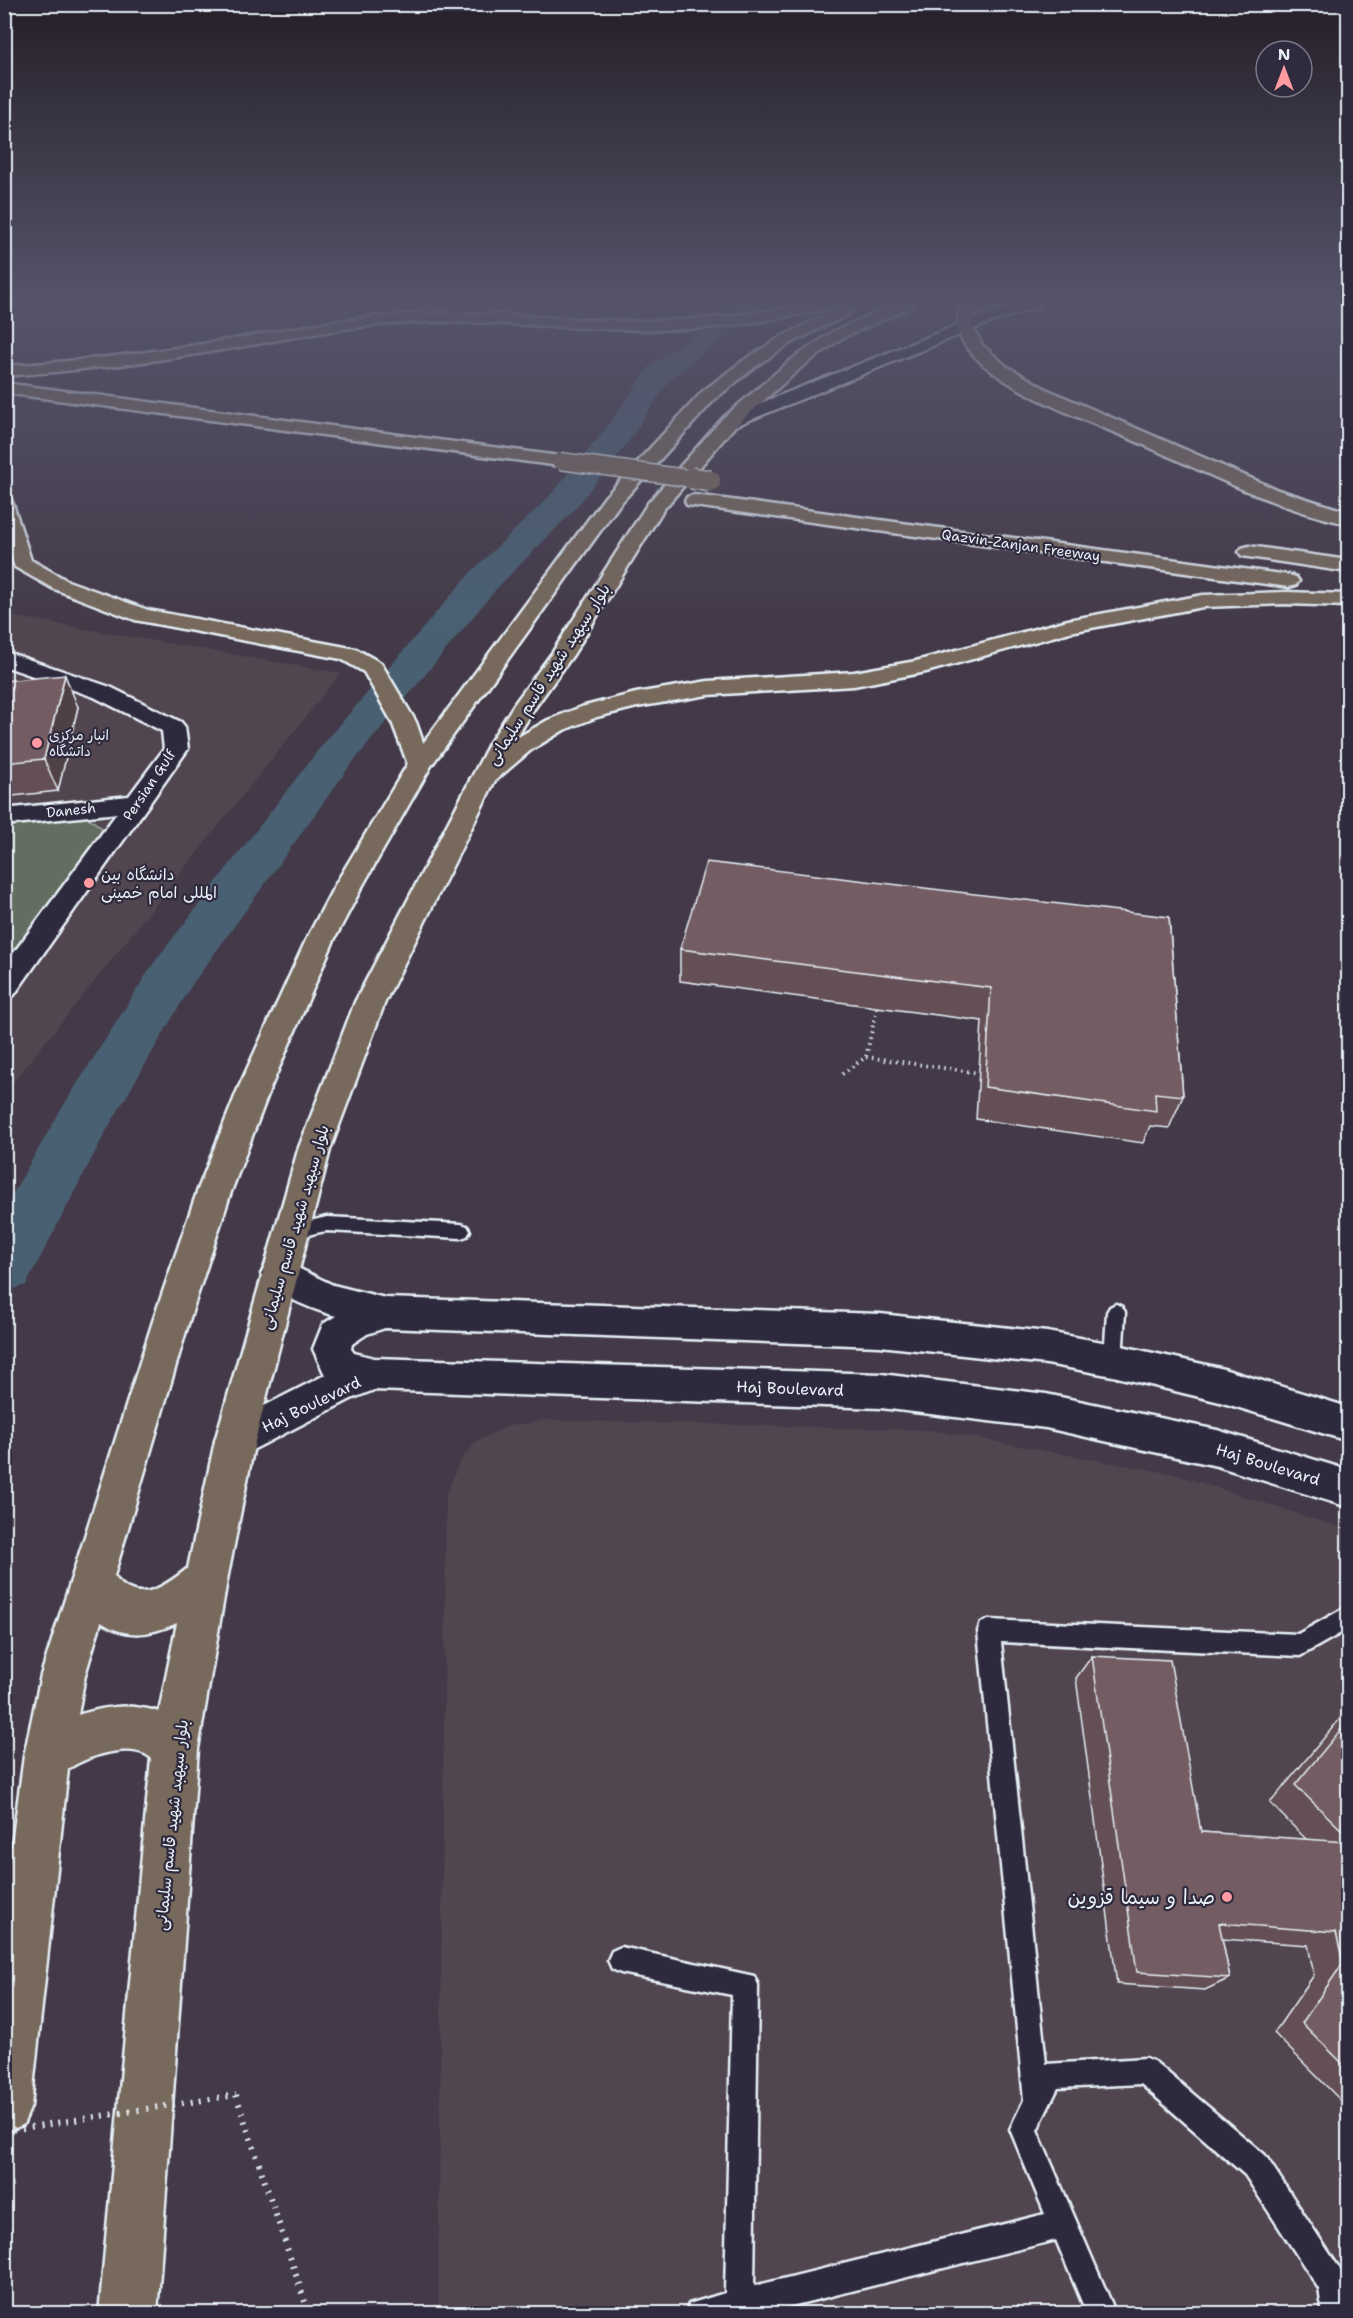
<svg xmlns="http://www.w3.org/2000/svg" width="1353" height="2318" font-family="'Shantell Sans','Playpen Sans Arabic',sans-serif">
	<rect width="100%" height="100%" fill="#433948"/>
	<filter id="ink" filterUnits="userSpaceOnUse"><feTurbulence type="fractalNoise" baseFrequency=".0167" numOctaves="2"/><feDisplacementMap in="SourceGraphic" scale="12" xChannelSelector="R" yChannelSelector="G"/><feConvolveMatrix kernelMatrix="1 2 1 2 8 2 1 2 1" color-interpolation-filters="sRGB"/></filter>
	<g filter="url(#ink)">
		<path fill="#514450" d="M5,615L341,673L5,1093Z
			M546,1420L931,1430L1174,1474L1348,1530V2313L438,2314L446,1496L459,1462L478,1440L509,1426Z"/>
		<path fill="#636d61" stroke="#a6afac" stroke-width="1.5" d="M81,812L103,829L5,963V821Z"/>
		<g fill="none" stroke-linecap="round" stroke-linejoin="round">
			<path fill="#496173" fill-rule="evenodd" d="M735,304H764L760,310L670,379L626,445L572,512L497,588L349,767L191,986L105,1133L26,1285L4,1292V1209L60,1111L153,964L319,749L471,572L548,498L604,431L649,367Z"/>
			<g stroke="#e8f1f8" stroke-width="5">
				<path id="lane" d="M327,1217L461,1224L467,1226L470,1231L467,1236L461,1238L327,1231C321,1232 313,1233 307,1236C299,1242 297,1249 286,1245L283,1240C292,1223 310,1221 327,1217Z
					M1116,1304L1122,1307L1125,1312L1122,1360L1120,1366L1113,1368L1106,1366L1104,1360L1107,1312L1110,1307Z
					M1348,1606V1629L1300,1656L1001,1642L1046,2064L1146,2058L1155,2062L1265,2155L1343,2274L1348,2291V2314H1323L1319,2289L1245,2175L1141,2084L1058,2088L1037,2130L1116,2314H1087L1056,2240L759,2314H685L689,2304L725,2293L732,1995L621,1973L612,1969L608,1960L612,1951L621,1947L754,1976L758,1985L754,2286L1045,2214L1010,2129L1024,2100L978,1631L981,1623L989,1620L1298,1634Z"/>
			</g>
			<g stroke="#e8f1f8" stroke-width="5">
				<path id="secondary" d="M1018,304H1039L1037,307L991,322L735,426H723L720,422L723,418L981,316Z
					M4,651L110,687L181,722L185,727L188,749L14,995L4,998V966L117,813L4,825V809L129,796L164,749L162,731L94,697L4,666Z
					M279,1259L333,1285L385,1298L880,1314L1047,1332L1113,1344L1220,1368L1348,1407V1441L1220,1402L1113,1376L1047,1364L880,1346L385,1328L367,1334L352,1344L351,1349L354,1353L374,1358L881,1374L1046,1394L1217,1430L1348,1470V1507L1217,1466L1046,1428L881,1408L374,1390L351,1399L235,1459L221,1454L215,1441L221,1428L325,1375L313,1349L323,1324L336,1316C314,1310 271,1294 261,1274L266,1264Z"/>
			</g>
			<g stroke="#e8f1f8" stroke-width="5">
				<path id="primary" d="M895,304H913L911,307L842,338L803,366L735,426L663,510L573,655L534,709L514,742L385,1002L330,1150L255,1441L227,1580L198,1749L157,2314H99L151,1758C132,1741 87,1756 68,1769L31,2106L23,2125L4,2132V1903L24,1756L41,1675L153,1321L197,1192L238,1089L306,940L335,885L407,765L605,497L703,391L744,360L781,337L839,308H849L851,311L849,314L791,343L756,366L715,399L619,505L431,766L363,885L334,940L270,1089L231,1192L189,1321L114,1576C137,1607 164,1587 188,1568L215,1441L298,1150L355,1002L490,742L515,703L552,653L648,503L723,418L791,360L832,332ZM101,1622C127,1639 150,1635 177,1623L159,1712C129,1703 108,1706 78,1715L85,1675Z"/>
			</g>
			<g stroke="#e8f1f8" stroke-width="5">
				<path id="highway" d="M811,304H837L830,308C767,322 705,331 641,330C561,329 481,319 400,323C339,327 277,341 216,351C146,363 76,371 4,376V366C75,362 146,353 216,342C277,332 338,318 400,315C481,309 563,321 644,321C701,321 755,314 811,304Z
					M961,304H975L971,324L982,345L1006,366L1048,390L1278,490L1348,512V524C1279,510 1209,474 1144,445C1093,422 1005,394 969,350C956,334 956,323 961,304Z
					M4,383L560,456L566,457L569,461L566,465L560,466L4,393Z
					M694,495L1289,575L1296,577L1299,581L1296,585L1289,587L687,505L685,501L687,497Z
					M4,498L11,500L13,504L31,560L68,581L148,610L356,649L381,663L384,668L416,722L431,765L428,770L419,772L410,770L392,722L364,672L341,659L135,620L54,589L15,567L4,538Z
					M1249,546L1348,560V572L1242,556L1239,552L1242,548Z
					M1286,592L1348,594V606L1286,604L1203,607L1070,632L926,672L854,686L708,695L637,707L597,717L564,730L531,750L491,784L482,786L473,784L470,779L513,740L548,720L581,707L636,693L708,681L854,672L916,661L1068,620L1203,595Z"/>
			</g>
			<path stroke="#e8f1f8" stroke-width="4" stroke-dasharray="1.5 4.5" stroke-linecap="butt" d="M866,1057L979,1073
				M842,1074L866,1057L877,1007"/>
			<path stroke="#e8f1f8" stroke-width="6" stroke-dasharray="2 7" stroke-linecap="butt" d="M236,2095L309,2314"/>
			<use href="#lane" fill="#2f2a3d" fill-rule="evenodd"/>
			<use href="#secondary" fill="#2f2a3d" fill-rule="evenodd"/>
			<use href="#primary" fill="#77695c" fill-rule="evenodd"/>
			<use href="#highway" fill="#77695c" fill-rule="evenodd"/>
			<g stroke="#e8f1f8" stroke-width="19" stroke-linecap="butt">
				<path id="highway-bridge-far1" d="M560,461L702,480"/>
			</g>
			<g stroke="#e8f1f8" stroke-width="24" stroke-linecap="butt">
				<path id="highway-bridge" d="M691,478L710,481"/>
			</g>
			<path stroke="#e8f1f8" stroke-width="6" stroke-dasharray="2 7" stroke-linecap="butt" d="M4,2131L236,2095"/>
			<use href="#highway-bridge-far1" stroke="#77695c" stroke-width="16"/>
			<use href="#highway-bridge" stroke="#77695c" stroke-width="21"/>
		</g>
		<path fill="#635054" stroke="#e8f1f8" stroke-width="1.5" d="M4,681L78,707L58,791L4,797Z
			M1169,917L1183,1096L1169,1128L1150,1126L1143,1143L976,1119L982,1021L680,981V949Z
			M1092,1656L1201,1832L1307,1840L1270,1803L1348,1709V2108L1274,2033L1314,1975L1308,1945L1222,1939L1230,1978L1205,1990L1117,1984L1076,1678Z"/>
		<path fill="#504145" stroke="#e8f1f8" stroke-width="1.5" d="M65,675L78,707L58,791L44,759Z"/>
		<path fill="#735d62" stroke="#e8f1f8" stroke-width="1.5" d="M65,675L44,759L4,763V681Z
			M706,862L1169,917L1183,1096L1155,1093L1156,1111L985,1087L991,988L680,949Z
			M1092,1656L1170,1660L1201,1832L1348,1842V2069L1302,2023L1343,1963L1336,1932L1219,1923L1230,1978L1137,1972Z
			M1348,1721V1836L1295,1785Z"/>
	</g>
	<linearGradient id="sky" x2="0" y2="1"><stop stop-color="#251f28"/><stop offset="0.48" stop-color="#55546a"/><stop offset="1" stop-color="#55546a" stop-opacity="0"/></linearGradient>
	<rect width="1353" height="628" fill="url(#sky)"/>
	<g fill="#ff9aa2" stroke="#2f2a3d" stroke-width="2">
		<circle cx="37" cy="743" r="6"/>
		<circle cx="89" cy="883" r="6"/>
		<circle cx="1227" cy="1897" r="6"/>
	</g>
	<g text-anchor="middle" stroke-width="4.5" stroke-linejoin="round" paint-order="stroke">
		<g font-size="14" fill="#e8f1f8" stroke="#2f2a3d">
			<text transform="translate(1021 545) rotate(8)" y="5">Qazvin-Zanjan Freeway</text>
			<text transform="translate(149 785) rotate(-56)" y="5">Persian Gulf</text>
			<text transform="translate(71 810) rotate(-6)" y="5">Danesh</text>
		</g>
		<g font-size="14" fill="#e8f1f8" stroke="#2f2a3d" text-anchor="start">
			<text x="49" y="740">انبار مرکزی<tspan x="49" dy="16">داتشگاه</tspan></text>
		</g>
		<g font-size="16" fill="#e8f1f8" stroke="#2f2a3d">
			<text transform="translate(548 674) rotate(-57)" y="6">بلوار سپهبد شهید قاسم سلیمانی</text>
			<text transform="translate(294 1227) rotate(-74)" y="6">بلوار سپهبد شهید قاسم سلیمانی</text>
			<text transform="translate(790 1388) rotate(2)" y="6">Haj Boulevard</text>
			<text transform="translate(311 1404) rotate(-26)" y="6">Haj Boulevard</text>
			<text transform="translate(1268 1464) rotate(17)" y="6">Haj Boulevard</text>
			<text transform="translate(171 1825) rotate(-84)" y="6">بلوار سپهبد شهید قاسم سلیمانی</text>
		</g>
		<g font-size="16" fill="#e8f1f8" stroke="#2f2a3d" text-anchor="start">
			<text x="101" y="880">دانشگاه بین<tspan x="101" dy="18">المللی امام خمینی</tspan></text>
		</g>
		<g font-size="20" fill="#e8f1f8" stroke="#2f2a3d" text-anchor="end">
			<text x="1215" y="1904">صدا و سیما قزوین</text>
		</g>
	</g>
	<rect width="1353" height="2318" fill="none" stroke="#2f2a3d" stroke-width="24"/>
	<rect x="12" y="12" width="1329" height="2294" fill="none" stroke="#e8f1f8" stroke-width="2" filter="url(#ink)"/>
	<g transform="translate(1284 69)"><circle r="28" fill="#2f2a3d" stroke="#797a88" stroke-width="1.5"/>
	<path d="M0-4.5L10 22L0 15L-10 22Z" fill="#ff9aa2"/>
	<text y="-9" font-size="16" font-weight="bold" text-anchor="middle" fill="#e8f1f8">N</text>
	</g>
</svg>
